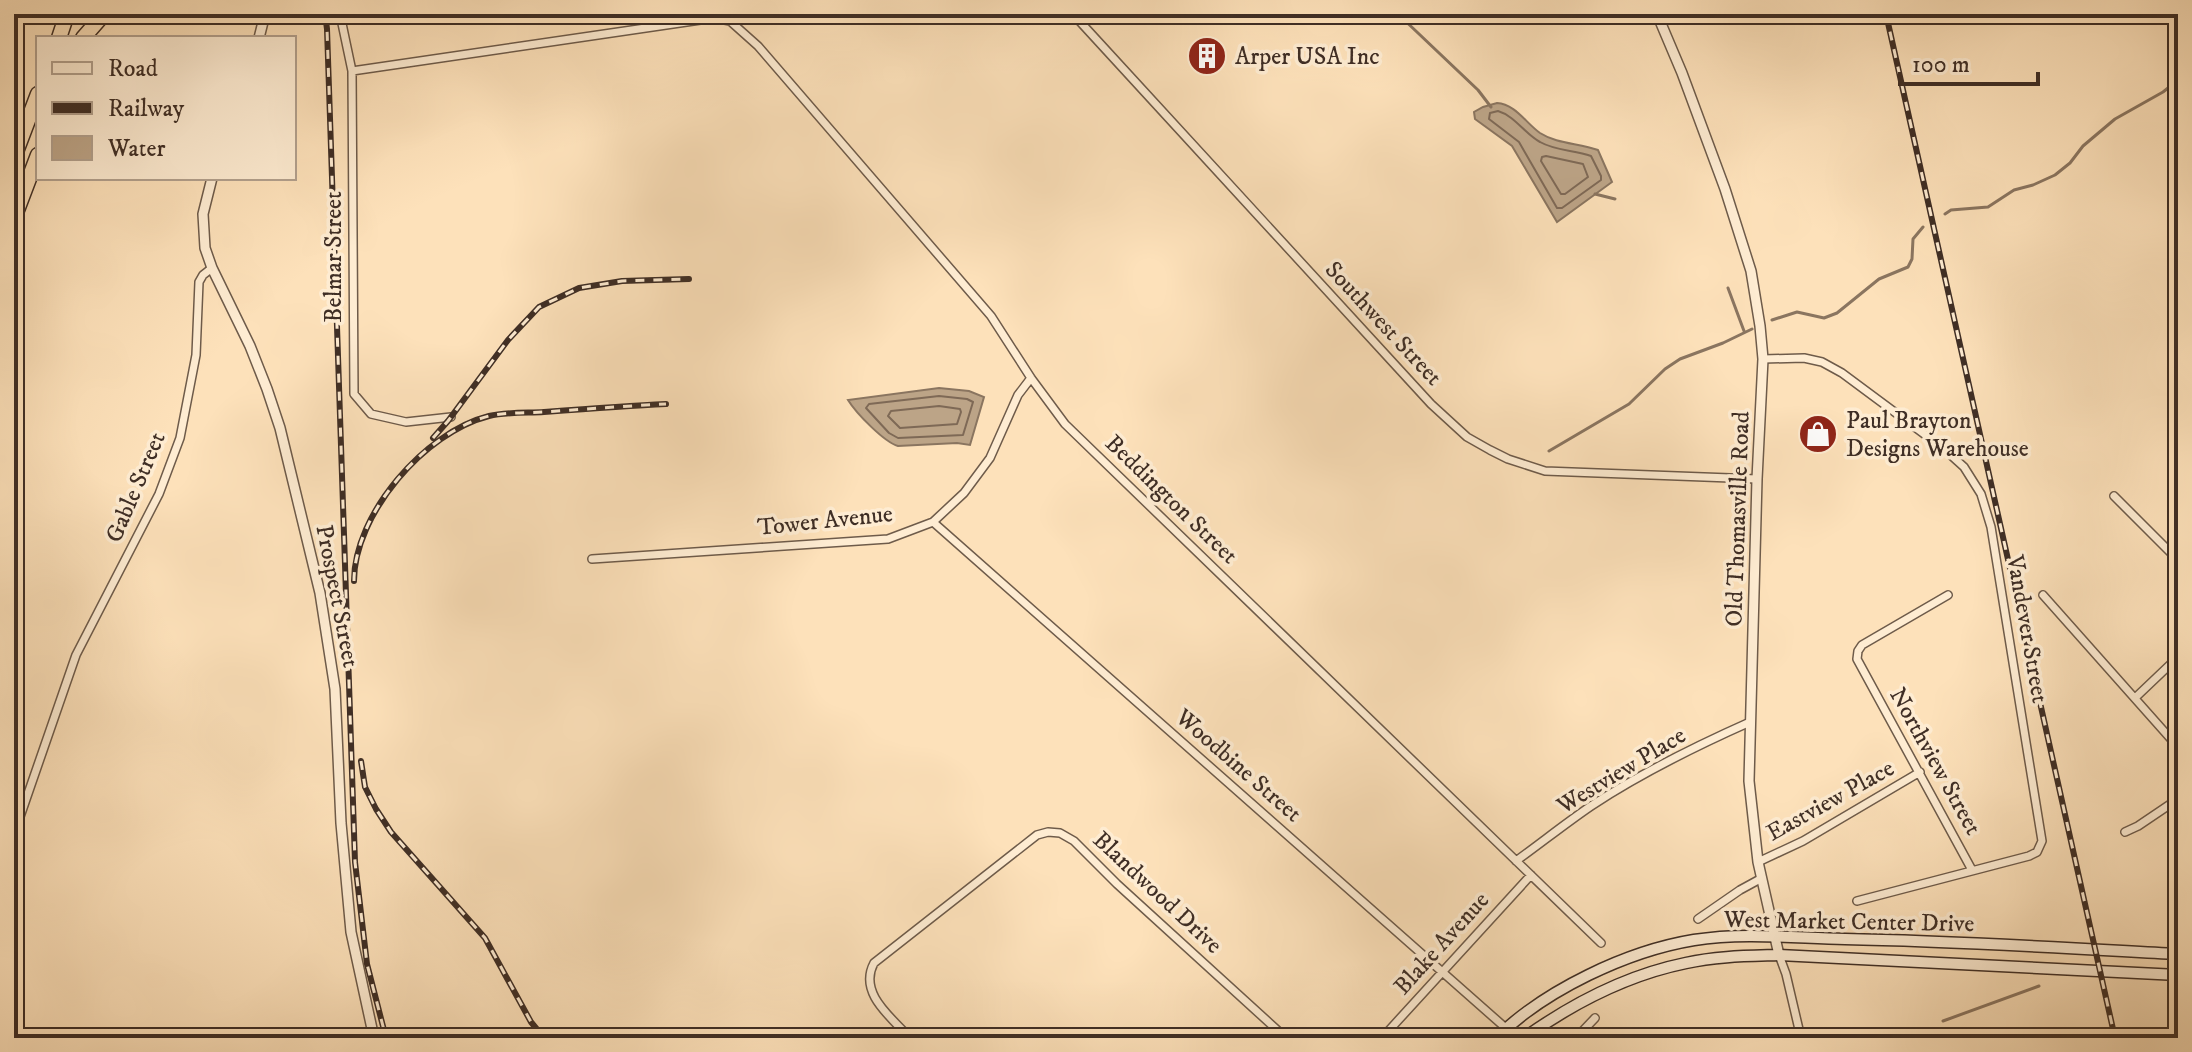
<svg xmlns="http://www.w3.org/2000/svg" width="2192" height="1052" font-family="'IM FELL DW Pica',serif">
	<rect width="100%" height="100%" fill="#fde1ba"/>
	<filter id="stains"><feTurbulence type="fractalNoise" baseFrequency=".0025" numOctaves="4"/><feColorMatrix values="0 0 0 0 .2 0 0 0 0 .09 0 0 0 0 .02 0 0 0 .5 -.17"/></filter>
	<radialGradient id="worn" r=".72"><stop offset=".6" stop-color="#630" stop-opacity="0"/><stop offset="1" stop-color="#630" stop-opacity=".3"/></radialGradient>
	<path fill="#bca487" stroke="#8a7560" stroke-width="2" d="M1497,103C1515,104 1526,123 1540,133C1557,144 1579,143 1598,150L1612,182L1557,222L1512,146L1475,119L1474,112L1483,107Z
		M939,388L969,391L984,397L970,445L957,443L898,446C884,442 856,413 848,400Z"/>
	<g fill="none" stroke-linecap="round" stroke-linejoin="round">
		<path stroke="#7e6956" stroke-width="2" d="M1498,111C1515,116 1525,134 1540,142C1556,151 1574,150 1591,156L1601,176V180L1562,208H1557L1519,142L1489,119L1490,113Z
			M1546,156L1583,164L1588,177L1565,194H1561L1541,161L1542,157Z
			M939,396L967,399L973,402L963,435L898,438L889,433L866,408L869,404Z
			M939,406L960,409L961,412L957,424L900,428L888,416L891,411Z"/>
		<path stroke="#8a7560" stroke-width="3" d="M1398,14L1478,90L1491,107
			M1595,194L1615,199
			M1945,214L1951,210L1988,207L2014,190L2033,185L2055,175L2070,163L2083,146L2115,119L2163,92L2178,80
			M1728,288L1744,331
			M1772,320L1797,312L1824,318L1837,313L1879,279L1908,267L1912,259L1913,239L1923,227
			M1549,451L1629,404L1665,369L1680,359L1723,343L1752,329
			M1943,1021L2039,986"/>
		<g stroke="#6e5b4a" stroke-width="10">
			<path id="minor" d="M340,14L352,71L354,394L371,414L406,422L451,417
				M1073,14L1431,404L1467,437L1490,450L1508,459L1545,471L1757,479
				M352,71L714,18L730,21L758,46L991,316L1031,378L1065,424L1601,943
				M1763,359L1804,358L1822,362L1842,373L1943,448L1964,467L1981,494L1991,527L2042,841L2037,852L2029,856L1857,901
				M2114,496L2178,560
				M933,522L1517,1038
				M592,559L888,539L933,522L964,493L990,458L1018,395L1031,378
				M1948,595L1862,645L1858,651L1857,659L1972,870
				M2043,595L2178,747
				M2136,697L2178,657
				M2125,832L2138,826L2178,799
				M14,834L76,655L159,494L180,438L196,355L199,282L203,275L212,268
				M1516,861C1541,843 1566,823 1591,806C1641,773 1696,746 1750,722
				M1758,862L1803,841L1920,772
				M1698,919L1740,890L1762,878
				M1779,955L1786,974L1801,1038
				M910,1038C891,1017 858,993 874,963L1037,835L1048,832L1060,833L1074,841L1117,884L1286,1038
				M1382,1038L1531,875
				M1576,1038L1595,1018"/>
		</g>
		<g stroke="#6e5b4a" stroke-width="12">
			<path id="tertiary" d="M1657,14L1682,73L1725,189L1751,271L1760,326L1763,359L1757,479L1749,781L1758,862L1779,955
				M259,38L265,14
				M212,178L203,214L205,248L212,268L250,346L267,389L280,428L320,593L335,689L341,823L351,932L374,1038"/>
		</g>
		<g stroke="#3f2e25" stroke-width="13">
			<path id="secondary" d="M1496,1038C1545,990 1627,951 1694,940C1744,932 1795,938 1845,939C1956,941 2067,948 2178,954
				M1524,1038C1573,1003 1627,975 1686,963C1717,956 1748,956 1779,955L2178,975"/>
		</g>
		<g stroke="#3f2e25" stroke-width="17">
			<path id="motorway" d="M59,38L67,14
				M83,38L104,14
				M14,157L38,94
				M14,218L38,155"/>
		</g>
		<use href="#minor" stroke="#feecd2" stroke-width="7"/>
		<use href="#tertiary" stroke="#feecd2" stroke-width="9"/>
		<use href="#secondary" stroke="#feecd2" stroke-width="10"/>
		<use href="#motorway" stroke="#fde1ba" stroke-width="14"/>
		<g stroke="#3f2e25" stroke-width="6">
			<path id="rail" d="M325,14L327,29L355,862L367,964L386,1038
				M1886,14L2115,1038
				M433,438L448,421L508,340L539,307L579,288L622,281L689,279
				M354,581C354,514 425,432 489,416C506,412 527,413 544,412C585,409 626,406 666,404
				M361,761L365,787L376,809L391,832L485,938L531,1022L544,1038"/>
		</g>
		<use href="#rail" stroke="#feecd2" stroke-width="3" stroke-dasharray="9" stroke-linecap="butt"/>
	</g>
	<defs>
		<g id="building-disc" transform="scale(2)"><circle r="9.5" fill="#8f2418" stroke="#feecd2"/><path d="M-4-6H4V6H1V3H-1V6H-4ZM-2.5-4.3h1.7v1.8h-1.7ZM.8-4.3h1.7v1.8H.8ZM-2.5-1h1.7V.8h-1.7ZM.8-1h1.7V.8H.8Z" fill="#fff"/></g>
		<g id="shop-disc" transform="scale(2)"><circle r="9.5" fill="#8f2418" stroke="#feecd2"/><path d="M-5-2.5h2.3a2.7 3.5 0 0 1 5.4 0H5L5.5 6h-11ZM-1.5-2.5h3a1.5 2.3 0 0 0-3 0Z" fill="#fff"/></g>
	</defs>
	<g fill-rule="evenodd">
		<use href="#building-disc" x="1207" y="56"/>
		<use href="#shop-disc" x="1818" y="434"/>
	</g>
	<g text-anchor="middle" stroke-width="7" stroke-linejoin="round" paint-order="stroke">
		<g font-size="24" fill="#3f2e25" stroke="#feecd2" text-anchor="start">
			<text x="1235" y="64">Arper USA Inc</text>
			<text x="1846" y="428">Paul Brayton<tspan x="1846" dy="28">Designs Warehouse</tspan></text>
		</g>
		<g font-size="24" fill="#3f2e25" stroke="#feecd2">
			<text transform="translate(333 257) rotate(-90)" y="8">Belmar Street</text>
			<text transform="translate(1384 323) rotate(47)" y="8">Southwest Street</text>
			<text transform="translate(135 487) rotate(-67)" y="8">Gable Street</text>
			<text transform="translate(1172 499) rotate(44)" y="8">Beddington Street</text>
			<text transform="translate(1737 519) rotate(-88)" y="8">Old Thomasville Road</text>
			<text transform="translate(825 520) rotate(-6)" y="8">Tower Avenue</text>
			<text transform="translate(338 596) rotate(79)" y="8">Prospect Street</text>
			<text transform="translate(2028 629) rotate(80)" y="8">Vandever Street</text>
			<text transform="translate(1936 761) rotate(61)" y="8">Northview Street</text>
			<text transform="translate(1239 765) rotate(41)" y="8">Woodbine Street</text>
			<text transform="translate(1621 770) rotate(-31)" y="8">Westview Place</text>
			<text transform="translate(1830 800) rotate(-29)" y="8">Eastview Place</text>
			<text transform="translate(1158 892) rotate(43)" y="8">Blandwood Drive</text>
			<text transform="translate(1849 921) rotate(1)" y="8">West Market Center Drive</text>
			<text transform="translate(1441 943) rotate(-48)" y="8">Blake Avenue</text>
		</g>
	</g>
	<rect width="2192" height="1052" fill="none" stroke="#fde1ba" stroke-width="48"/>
	<rect x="16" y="16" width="2160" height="1020" fill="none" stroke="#3f2e25" stroke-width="4"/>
	<rect x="24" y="24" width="2144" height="1004" fill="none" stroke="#3f2e25" stroke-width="2"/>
	<rect x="36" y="36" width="260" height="144" fill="#feecd2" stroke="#b2a08d" stroke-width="2"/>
	<rect x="52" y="62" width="40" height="12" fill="#feecd2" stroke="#b2a08d" stroke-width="2"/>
	<text x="108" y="76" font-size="24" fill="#3f2e25">Road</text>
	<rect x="52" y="102" width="40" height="12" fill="#3f2e25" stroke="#b2a08d" stroke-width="2"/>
	<text x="108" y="116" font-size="24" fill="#3f2e25">Railway</text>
	<rect x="52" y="136" width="40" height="24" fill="#bca487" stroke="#b2a08d" stroke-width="2"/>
	<text x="108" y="156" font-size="24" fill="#3f2e25">Water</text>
	<path d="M1900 72v12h138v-12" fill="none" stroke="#3f2e25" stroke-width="4"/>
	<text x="1912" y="72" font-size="24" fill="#3f2e25" stroke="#feecd2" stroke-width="6" paint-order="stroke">100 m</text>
	<rect width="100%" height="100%" filter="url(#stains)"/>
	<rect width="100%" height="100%" fill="url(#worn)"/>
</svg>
